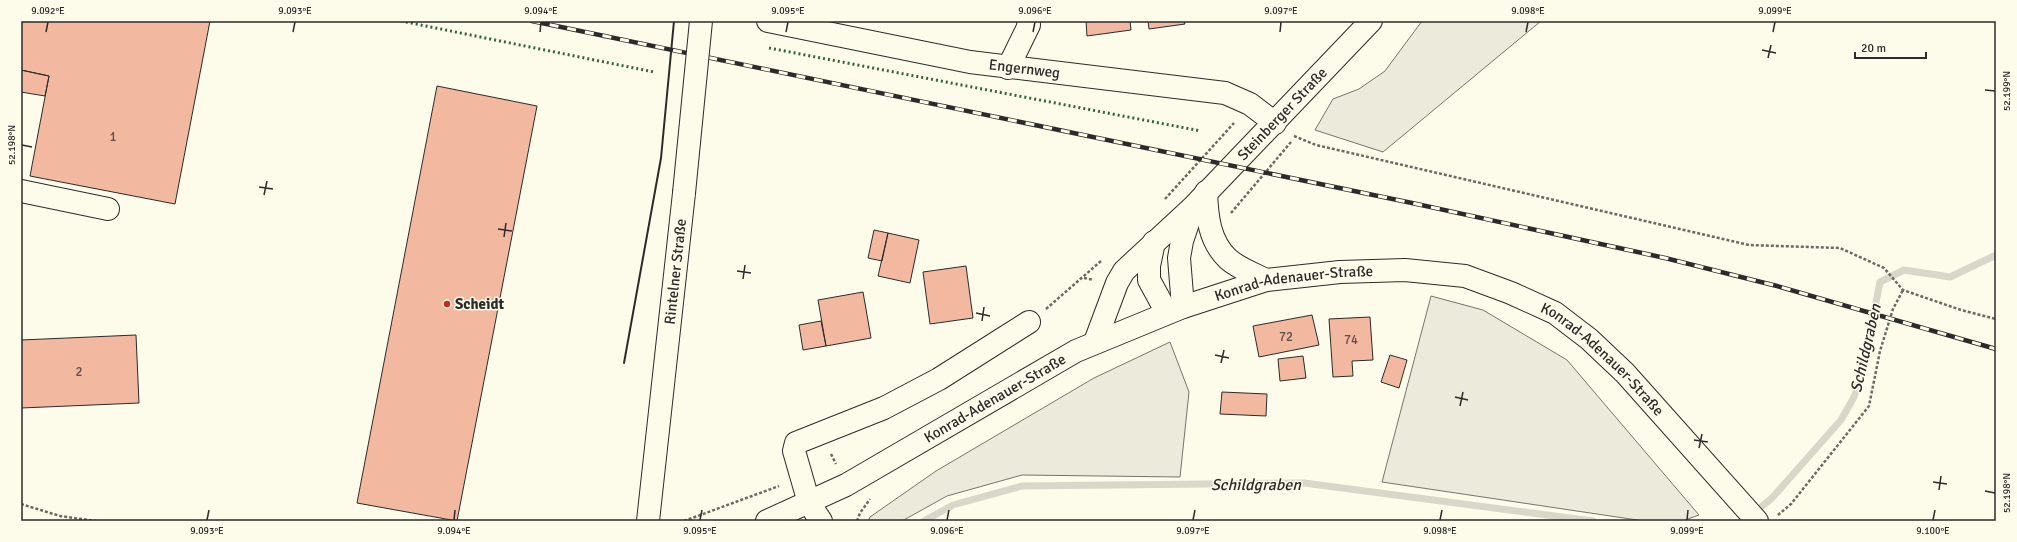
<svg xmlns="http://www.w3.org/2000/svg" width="2017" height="542" font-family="Signika,sans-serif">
	<rect width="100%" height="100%" fill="#fdfbea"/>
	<path fill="#ecebdb" stroke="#74746e" d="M1422,21H1541L1383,152L1315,130L1333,99L1359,89L1385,71Z
		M1431,296L1483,310L1567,360L1699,515L1682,521H1644L1382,482Z
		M1170,342L1189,392L1180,477L1022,475L947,496L902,521H868L870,517L936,471L1094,378Z"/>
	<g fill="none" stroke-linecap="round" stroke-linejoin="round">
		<path stroke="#d8d7c9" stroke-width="7" d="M1754,513L1772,498L1841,420L1854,397L1862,373L1880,282L1904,270L1950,277L1996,255
			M924,521L953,505L1022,486L1304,483L1593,521"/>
	</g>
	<path fill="#f2b8a0" stroke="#2b2b2b" d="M21,21H210L175,204L30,176L49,76L21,70Z
		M1086,21H1130L1131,30L1087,36Z
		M1148,21H1184L1185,24L1149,29Z
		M21,70L49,76L45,96L21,92Z
		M437,86L537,106L457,521L357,503Z
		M874,230L888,233L882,261L868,258Z
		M888,233L919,240L910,283L878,276Z
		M966,266L973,318L930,324L923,272Z
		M863,292L871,338L826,346L818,300Z
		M1312,315L1319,345L1259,357L1253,326Z
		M1370,317L1373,360L1352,361L1353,376L1333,377L1329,319Z
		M821,321L826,346L803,350L799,325Z
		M136,335L139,403L21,408V340Z
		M1390,355L1407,360L1399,388L1381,382Z
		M1303,356L1306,378L1280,381L1278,359Z
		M1222,392L1267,394L1266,416L1220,414Z"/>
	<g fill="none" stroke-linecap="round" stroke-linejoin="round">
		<g stroke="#2b2b2b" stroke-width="24">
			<g id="minor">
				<path id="s1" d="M768,21L970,62L1225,93L1250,104L1275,123"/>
				<path d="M1008,68L1029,25L1028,21"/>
				<path d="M21,191L108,209"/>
				<path d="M1206,192C1207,216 1209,241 1228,259C1238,268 1254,274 1266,280"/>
				<path d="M1154,242L1149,266V280L1167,313"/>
				<path d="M1183,307L1179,258L1182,241L1193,208"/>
				<path id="s2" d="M1095,342L1117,283L1124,271L1193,207L1371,21"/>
				<path d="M809,503L794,451L796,443L884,408L939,379L1029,322"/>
			</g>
		</g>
		<g stroke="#2b2b2b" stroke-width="24">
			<g id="major">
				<path d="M809,503L821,521"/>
				<path id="s3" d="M648,521L684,193"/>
				<path id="s4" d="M767,521L846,485L1076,351L1183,307L1266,280L1340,272L1405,270L1465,276L1511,293L1555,313L1589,339L1625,373L1757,521"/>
			</g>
		</g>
		<path stroke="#6a6964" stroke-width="2.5" stroke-dasharray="3 2" stroke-linecap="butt" d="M1294,136L1316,145L1749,245L1840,248L1884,268L1903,290L1961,310L1996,319
			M1165,199L1234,123
			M1231,213L1291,142
			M1084,278L1094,280
			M1046,309L1101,261
			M831,454L836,464
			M21,504L60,516L96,521
			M1778,515L1791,504L1869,406L1880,351L1893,309L1903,290
			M684,521L779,486
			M857,521L860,513L870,499"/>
		<use href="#minor" stroke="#fdfbea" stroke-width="22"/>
		<use href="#major" stroke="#fdfbea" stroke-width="22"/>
		<g stroke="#2b2b2b" stroke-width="4.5">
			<path id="rail" d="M532,21L1412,203L1665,258L1777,286L1996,349"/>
		</g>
		<use href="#rail" stroke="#fdfbea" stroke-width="3" stroke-dasharray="9" stroke-linecap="butt"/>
		<g stroke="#2b2b2b" stroke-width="24" stroke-linecap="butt">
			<path id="major-bridge" d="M684,193L701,21"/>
		</g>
		<use href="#major-bridge" stroke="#fdfbea" stroke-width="22"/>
		<path stroke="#34623c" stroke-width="3" stroke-dasharray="2 3" stroke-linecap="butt" d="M401,21L654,72
			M769,48L1201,131"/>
		<path stroke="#2b2b2b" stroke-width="2" d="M624,363L661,158L674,21"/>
	</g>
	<path fill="none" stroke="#2b2b2b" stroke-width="1.5" d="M46,32L48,22M293,32L295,22M540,32L541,22M786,32L788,22M1033,32L1035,22M1280,32L1281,22M1526,32L1528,22M1773,32L1775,22M1762,50L1776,53M1768,58L1771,45M1985,90L1995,91M22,145L32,147M259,187L273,189M264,195L267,181M498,229L512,231M504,237L506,223M737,271L751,273M743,279L745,265M976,313L990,316M982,321L984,307M1215,355L1229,358M1221,363L1224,350M1455,397L1468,400M1460,406L1463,392M1694,440L1708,442M1699,448L1702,434M1933,482L1947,484M1939,490L1941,476M1985,491L1995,493M207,520L209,510M454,520L455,510M700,520L702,510M947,520L949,510M1193,520L1195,510M1440,520L1442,510M1687,520L1688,510M1933,520L1935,510"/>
	<circle fill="#c62828" stroke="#fdfbea" stroke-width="1.5" cx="447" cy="304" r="4"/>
	<g text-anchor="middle" stroke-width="3" stroke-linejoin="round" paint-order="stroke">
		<g font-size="13" fill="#5d4e48">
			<text x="113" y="141">1</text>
			<text x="1286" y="341">72</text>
			<text x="1351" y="344">74</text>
			<text x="79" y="376">2</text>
		</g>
		<g font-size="15" fill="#2b2b2b" stroke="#fdfbea">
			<text dy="5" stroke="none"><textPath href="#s1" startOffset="261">Engernweg</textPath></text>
			<text dy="5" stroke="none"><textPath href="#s2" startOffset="300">Steinberger Straße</textPath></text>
			<text dy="5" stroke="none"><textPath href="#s3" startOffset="251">Rintelner Straße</textPath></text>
			<text dy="5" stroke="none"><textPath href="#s4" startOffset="583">Konrad-Adenauer-Straße</textPath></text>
			<text dy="5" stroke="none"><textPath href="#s4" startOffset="919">Konrad-Adenauer-Straße</textPath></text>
			<text dy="5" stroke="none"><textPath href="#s4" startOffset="259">Konrad-Adenauer-Straße</textPath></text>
		</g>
		<g font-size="15" font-weight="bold" fill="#2b2b2b" stroke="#fdfbea" text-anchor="start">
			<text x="455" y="309">Scheidt</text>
		</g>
		<g font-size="16" font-style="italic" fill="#2b2b2b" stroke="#fdfbea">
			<text transform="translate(1865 348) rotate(-77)" y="6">Schildgraben</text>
			<text x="1256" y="490">Schildgraben</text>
		</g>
	</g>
	<rect width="2017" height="542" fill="none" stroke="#fdfbea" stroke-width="44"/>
	<path d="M1855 52v6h71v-6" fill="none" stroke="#2b2b2b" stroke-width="2"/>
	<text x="1861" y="52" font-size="12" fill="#2b2b2b" stroke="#fdfbea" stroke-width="3" paint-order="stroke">20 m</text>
	<rect x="22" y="22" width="1973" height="498" fill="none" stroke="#2b2b2b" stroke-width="1.5"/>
	<g font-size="10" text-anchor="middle" fill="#2b2b2b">
		<text x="48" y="14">9.092°E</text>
		<text x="295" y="14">9.093°E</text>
		<text x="541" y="14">9.094°E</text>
		<text x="788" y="14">9.095°E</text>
		<text x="1035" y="14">9.096°E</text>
		<text x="1281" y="14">9.097°E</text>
		<text x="1528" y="14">9.098°E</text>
		<text x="1775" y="14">9.099°E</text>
		<text transform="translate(2006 91) rotate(-90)" y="4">52.199°N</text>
		<text transform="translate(11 145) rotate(-90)" y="4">52.198°N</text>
		<text transform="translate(2006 493) rotate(-90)" y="4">52.198°N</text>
		<text x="207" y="534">9.093°E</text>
		<text x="454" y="534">9.094°E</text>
		<text x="700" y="534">9.095°E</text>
		<text x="947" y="534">9.096°E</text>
		<text x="1193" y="534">9.097°E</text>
		<text x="1440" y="534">9.098°E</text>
		<text x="1687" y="534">9.099°E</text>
		<text x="1933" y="534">9.100°E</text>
	</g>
</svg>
